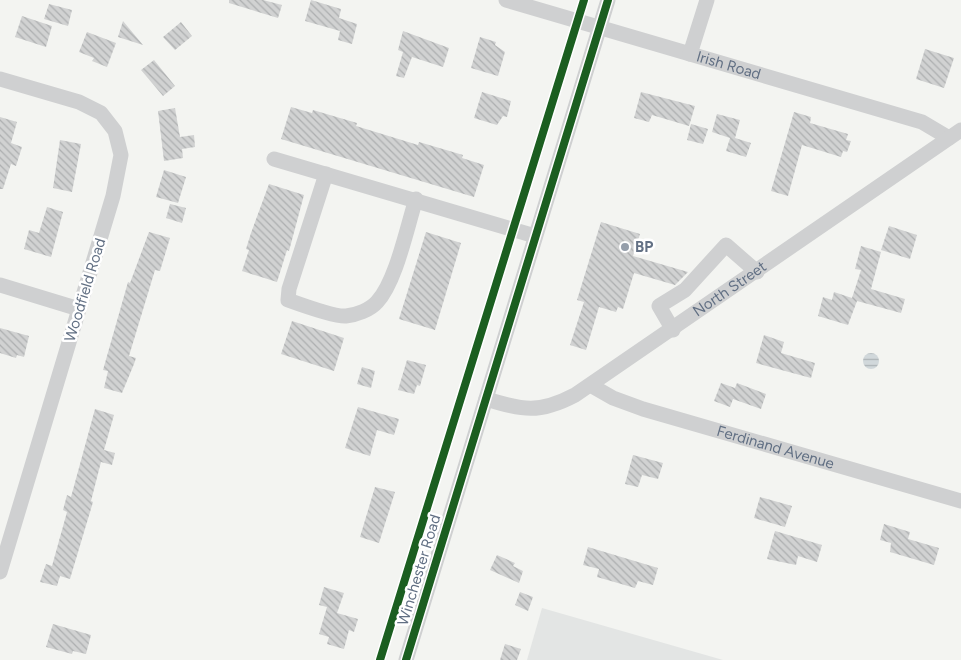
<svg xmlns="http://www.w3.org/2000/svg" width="961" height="660" font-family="Figtree,sans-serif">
	<defs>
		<pattern id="water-rules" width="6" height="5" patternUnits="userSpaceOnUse" patternTransform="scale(1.25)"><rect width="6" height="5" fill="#d1d8db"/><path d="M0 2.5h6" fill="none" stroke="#adb4b7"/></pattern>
		<pattern id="building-back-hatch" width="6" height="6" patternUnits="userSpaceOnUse" patternTransform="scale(1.25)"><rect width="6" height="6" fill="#d1d2d2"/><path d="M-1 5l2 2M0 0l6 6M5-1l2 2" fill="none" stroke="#adafb0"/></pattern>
	</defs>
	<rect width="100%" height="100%" fill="#f3f4f1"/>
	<path fill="#e3e5e4" d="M542,608L723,660H527Z"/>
	<path fill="url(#water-rules)" d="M863 361a8 8 0 1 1 16 0a8 8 0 1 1-16 0Z"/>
	<path fill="url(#building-back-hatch)" d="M229,0H263L282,5L278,18L229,3Z
		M311,0L341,9L339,18L357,24L352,44L338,40L340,31L305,21Z
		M49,4L72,10L68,26L44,19Z
		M22,16L52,26L46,47L15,37Z
		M123,21L143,45L118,37Z
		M181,22L192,36L175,50L163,37Z
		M403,31L449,48L443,67L412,57L404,78L396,76L403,52L398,50Z
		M87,32L116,43L107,67L92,61L94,58L79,52Z
		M480,37L496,42L495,45L505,52L498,76L471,68Z
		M925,49L954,58L944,88L916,79Z
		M154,60L175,86L163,96L141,70Z
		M482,92L511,101L507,117L503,116L497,125L474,118Z
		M641,92L695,106L689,126L652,115L649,122L634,118Z
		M291,107L312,113L313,110L340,118L357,123L356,126L418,145L419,142L463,155L462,158L484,165L474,197L281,139Z
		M175,108L180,137L194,135L195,147L182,149L183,158L164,161L158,111Z
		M794,112L811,117L810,123L848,134L846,140L851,141L847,152L843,151L841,157L802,145L788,196L771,191Z
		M717,114L740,120L735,138L751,143L746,157L726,151L730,138L712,132Z
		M0,117L17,122L11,143L22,147L16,166L11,164L3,189H0Z
		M691,124L708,129L703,144L687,140Z
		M60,140L81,144L72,192L53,188Z
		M164,170L186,177L178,203L156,197Z
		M269,184L304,195L289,251L287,250L277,282L242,271L249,250L246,249L251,233Z
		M170,204L186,208L182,223L166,218Z
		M47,207L63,212L51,257L24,249L29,230L39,233Z
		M601,222L640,234L633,256L688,272L675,285L634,273L623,309L618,307L616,312L599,307L586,350L570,345L584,302L577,300Z
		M889,226L917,235L910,259L881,250Z
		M149,232L170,238L160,271L155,270L129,356L136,358L134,364L122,393L104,388L108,371L103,370L128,282L130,283Z
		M426,232L461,243L435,330L399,319Z
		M861,246L881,252L871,289L905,299L901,313L857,301L848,325L818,316L823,297L832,300L834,292L852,298L861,270L855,269Z
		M292,321L344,338L334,371L281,354Z
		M0,328L29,336L24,357L17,355L16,358L0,353Z
		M764,335L784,342L781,353L815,363L811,378L756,363Z
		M407,360L426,365L420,386L417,385L414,394L398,390Z
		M362,367L375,371L371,388L357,384Z
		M721,383L735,388L737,383L766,394L761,409L733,399L730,407L714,401Z
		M358,407L399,419L394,435L377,430L370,456L345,448Z
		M95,409L114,415L104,450L115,453L112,465L101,462L91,501L93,502L70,579L60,576L57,586L40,582L46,564L52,566L67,512L63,510L67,495L71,497Z
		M633,455L663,463L658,479L642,475L638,487L625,484Z
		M375,487L395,492L379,543L360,537Z
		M760,497L792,506L785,527L754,518Z
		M884,524L910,532L908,539L939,548L934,565L890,552L891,543L880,540Z
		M775,531L822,545L817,562L798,556L796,565L767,559Z
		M588,547L658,568L653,585L638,581L635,588L597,577L599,569L583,565Z
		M497,555L515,563L513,566L523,571L519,583L490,570Z
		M324,587L344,593L337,613L358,619L354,632L349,630L344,649L327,644L329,637L319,634L327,607L319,605Z
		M520,592L533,597L528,611L515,605Z
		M53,624L91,635L86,654L73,651L72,654L46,647Z
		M505,644L521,649L517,660H500Z"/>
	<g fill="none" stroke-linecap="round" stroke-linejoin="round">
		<g stroke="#cfd0d1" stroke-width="15">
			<path id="s1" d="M506,0L922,122L949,138"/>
			<path d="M690,54L707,0"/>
			<path d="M0,79L79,102L101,113L115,131L121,155L113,196L0,572"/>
			<path d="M274,159L535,236"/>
			<path d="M326,174L289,289L288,300C299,304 335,317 346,316C356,315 370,310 377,302C396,282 407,227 416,199"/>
			<path d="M0,285L79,309"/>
			<path d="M673,330L659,306L685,290L726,245L757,272"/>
			<path id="s2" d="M592,386L613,398L643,409L961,501"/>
			<path id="s3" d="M486,399C523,410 539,414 575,395L961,130"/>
			<path d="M406,660L608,0"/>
		</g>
		<g stroke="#fff" stroke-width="11">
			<path id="cycleway" d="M380,660L584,0
				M406,660L608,0"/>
		</g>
		<use href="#cycleway" stroke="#1b5e20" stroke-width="8"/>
	</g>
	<circle fill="#959eaa" stroke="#fff" stroke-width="2" cx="625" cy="247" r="5"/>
	<g text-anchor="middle" stroke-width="5" stroke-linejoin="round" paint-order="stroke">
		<g font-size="15" fill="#627084" stroke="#fff">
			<text dy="5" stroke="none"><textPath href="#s1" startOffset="232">Irish Road</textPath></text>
			<text transform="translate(85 290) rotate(-73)" y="5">Woodfield Road</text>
			<text dy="5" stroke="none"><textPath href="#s3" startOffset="280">North Street</textPath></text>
			<text dy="5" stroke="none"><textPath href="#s2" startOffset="194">Ferdinand Avenue</textPath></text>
			<text transform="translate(419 570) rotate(-73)" y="5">Winchester Road</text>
		</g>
		<g font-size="15" font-weight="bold" fill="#627084" stroke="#fff" text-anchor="start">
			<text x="635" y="252">BP</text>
		</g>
	</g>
</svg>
